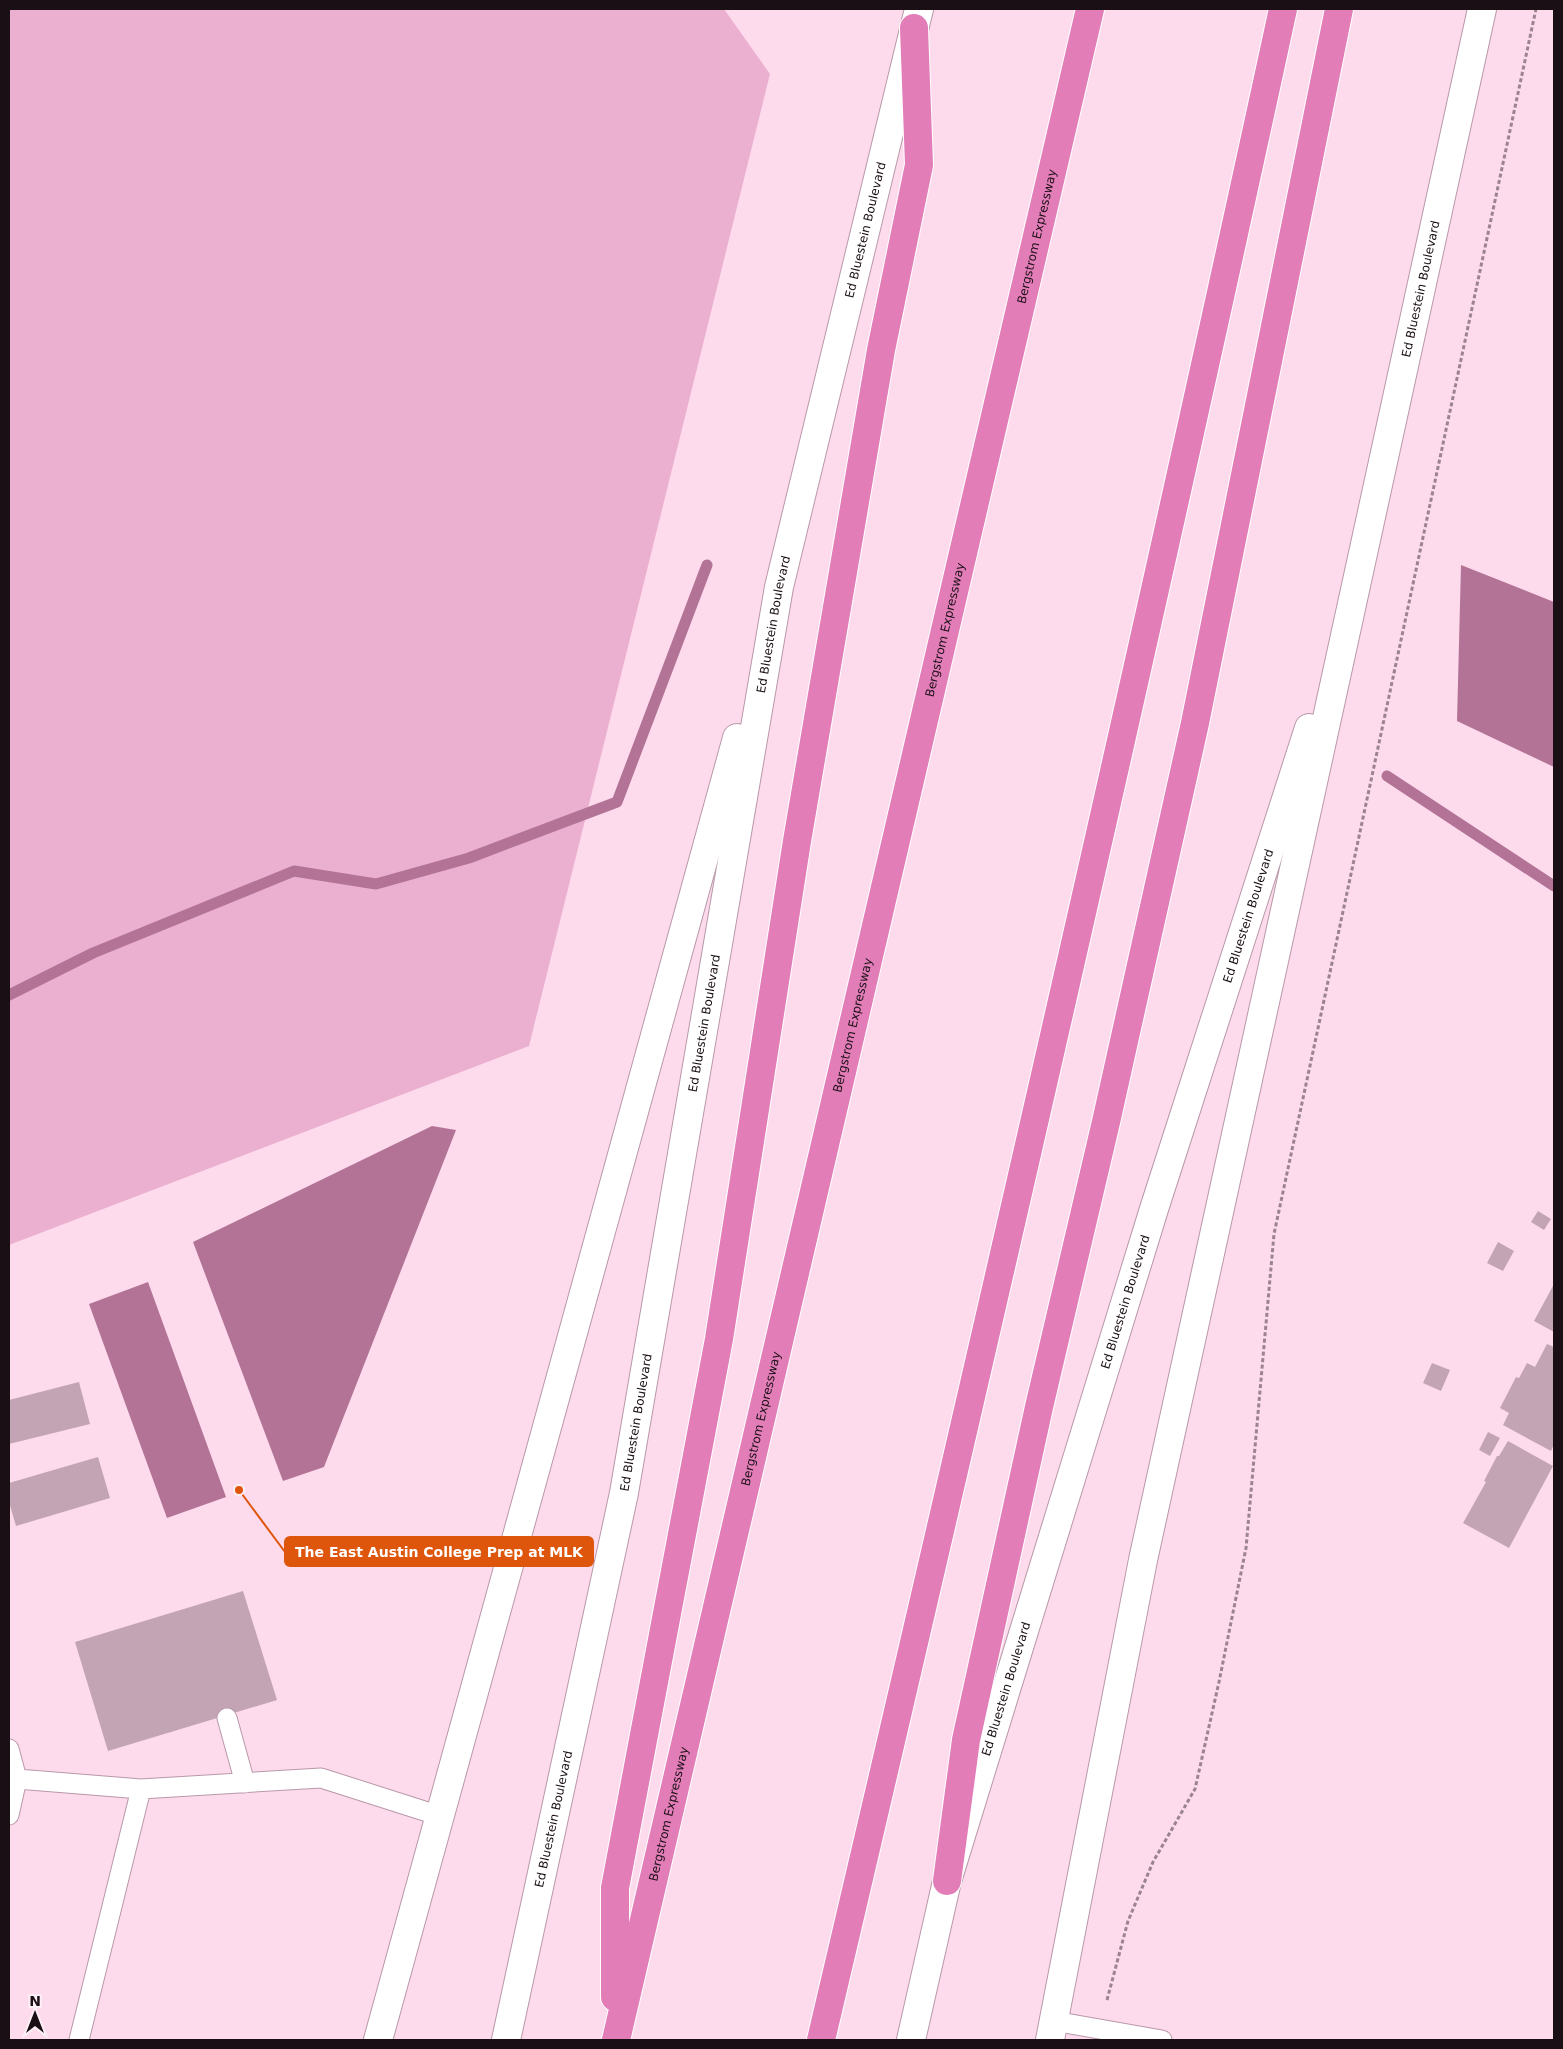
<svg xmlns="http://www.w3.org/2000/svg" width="1563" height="2049" font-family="'DejaVu Sans',sans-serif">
	<rect width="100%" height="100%" fill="#fddbec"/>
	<path fill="#ebb0d0" d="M9,9H724L770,74L529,1046L9,1245Z"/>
	<path fill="#b27396" d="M1461,565L1554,602V767L1457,721Z
		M432,1126L456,1130L324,1467L283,1481L193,1242Z
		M148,1282L226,1497L167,1518L89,1304Z"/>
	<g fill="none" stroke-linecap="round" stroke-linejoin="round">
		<path stroke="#b27396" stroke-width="11" d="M1387,776L1554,886
			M9,995L93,953L294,871L376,884L469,858L617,802L707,565"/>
	</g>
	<path fill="#c3a4b4" d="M1538,1211L1551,1219L1544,1230L1531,1222Z
		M1498,1242L1514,1251L1503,1271L1487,1263Z
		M1554,1284V1332L1534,1321Z
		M1547,1344L1554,1347V1444L1551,1451L1503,1425L1509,1413L1500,1408L1516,1377L1519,1378L1527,1363L1535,1367Z
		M1432,1363L1450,1370L1441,1391L1423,1383Z
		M79,1382L90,1424L9,1444V1400Z
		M1488,1432L1500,1438L1490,1456L1479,1450Z
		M1508,1441L1553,1466L1509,1548L1463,1523L1486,1482L1484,1481L1497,1456H1499Z
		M98,1457L110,1498L16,1526L9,1502V1483Z
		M243,1591L277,1700L108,1751L75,1642Z"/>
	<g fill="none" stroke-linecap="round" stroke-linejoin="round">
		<g stroke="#b898a9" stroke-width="21">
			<path id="service" d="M227,1718L245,1783
				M9,1749L17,1779L9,1815
				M17,1779L141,1789L321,1778L440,1816
				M1054,2021L1162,2040
				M79,2040L141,1789"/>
		</g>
		<g stroke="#b898a9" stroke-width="30">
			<g id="secondary">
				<path d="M378,2040L737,738"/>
				<path id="s1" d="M506,2040L624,1493L779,587L919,9"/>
				<path id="s2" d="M911,2040L947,1881L1154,1209L1309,728"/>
				<path id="s3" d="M1050,2040L1143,1560L1482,9"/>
			</g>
		</g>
		<g stroke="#fff" stroke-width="30">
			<g id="motorway">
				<path d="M947,1881L966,1740L1039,1407L1106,1122L1195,723L1339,9"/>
				<path d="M615,1997V1888L719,1339L797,841L881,350L919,165L914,28"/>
				<path id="s4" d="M616,2040L1090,9"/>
				<path d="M821,2040C980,1364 1136,688 1283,9"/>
			</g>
		</g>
		<path stroke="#9b838f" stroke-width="3" stroke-dasharray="4 2.5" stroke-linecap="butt" d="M1107,2000L1128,1921L1153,1862L1195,1789L1219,1682L1246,1548L1274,1234L1536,9"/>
		<use href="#service" stroke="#fff" stroke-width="19"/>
		<use href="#secondary" stroke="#fff" stroke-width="28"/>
		<use href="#motorway" stroke="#e27db8" stroke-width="28"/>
	</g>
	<g text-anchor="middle" stroke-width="4" stroke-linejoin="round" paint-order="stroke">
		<g font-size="12" fill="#1a0f15" stroke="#fdeff6">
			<text dy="4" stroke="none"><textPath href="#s1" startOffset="1846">Ed Bluestein Boulevard</textPath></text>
			<text dy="4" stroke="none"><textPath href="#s4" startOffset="1852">Bergstrom Expressway</textPath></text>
			<text dy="4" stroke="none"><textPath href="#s3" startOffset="1790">Ed Bluestein Boulevard</textPath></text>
			<text dy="4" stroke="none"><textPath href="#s1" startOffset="1441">Ed Bluestein Boulevard</textPath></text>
			<text dy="4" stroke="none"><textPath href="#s4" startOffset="1448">Bergstrom Expressway</textPath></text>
			<text dy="4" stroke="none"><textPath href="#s2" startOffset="1174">Ed Bluestein Boulevard</textPath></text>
			<text dy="4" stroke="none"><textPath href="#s1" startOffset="1036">Ed Bluestein Boulevard</textPath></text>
			<text dy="4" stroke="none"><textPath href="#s4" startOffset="1042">Bergstrom Expressway</textPath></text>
			<text dy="4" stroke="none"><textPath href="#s2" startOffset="769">Ed Bluestein Boulevard</textPath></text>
			<text dy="4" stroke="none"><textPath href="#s4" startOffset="638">Bergstrom Expressway</textPath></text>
			<text dy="4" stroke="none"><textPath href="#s1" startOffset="631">Ed Bluestein Boulevard</textPath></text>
			<text dy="4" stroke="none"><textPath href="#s2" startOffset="364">Ed Bluestein Boulevard</textPath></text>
			<text dy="4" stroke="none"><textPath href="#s4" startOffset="232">Bergstrom Expressway</textPath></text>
			<text dy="4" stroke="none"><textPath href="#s1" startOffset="226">Ed Bluestein Boulevard</textPath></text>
		</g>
	</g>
	<path fill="none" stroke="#de550c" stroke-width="2" d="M239 1490L285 1552"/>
	<circle fill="#de550c" stroke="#fdeff6" stroke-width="2" cx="239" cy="1490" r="5"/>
	<rect fill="#de550c" stroke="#de550c" stroke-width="2" x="285" y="1537" width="308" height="29" rx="5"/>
	<g font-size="14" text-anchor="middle" font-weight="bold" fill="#fff">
		<text x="439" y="1557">The East Austin College Prep at MLK</text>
	</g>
	<rect width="1563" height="2049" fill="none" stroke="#1a0f15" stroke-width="20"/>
	<g transform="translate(35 2014)" stroke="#fdeff6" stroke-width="4" paint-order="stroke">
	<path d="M0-4L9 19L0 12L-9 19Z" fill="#1a0f15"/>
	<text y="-8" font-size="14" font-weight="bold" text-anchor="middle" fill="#1a0f15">N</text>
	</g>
</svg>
